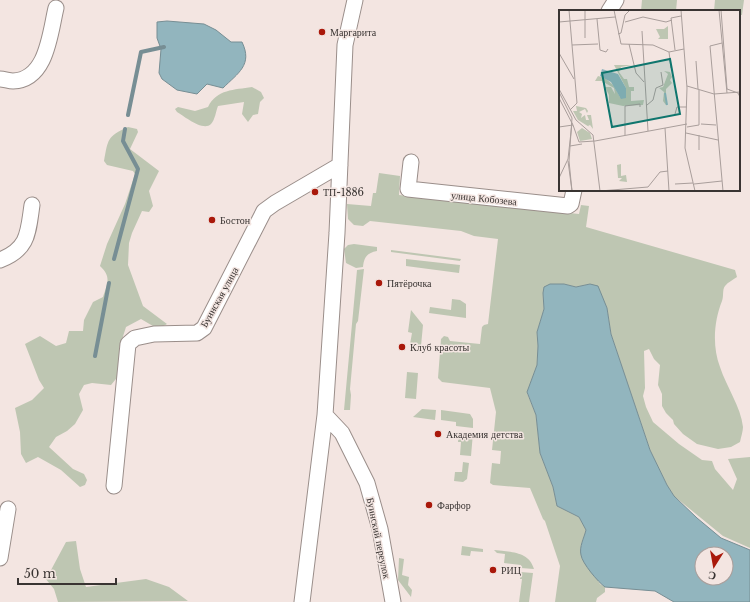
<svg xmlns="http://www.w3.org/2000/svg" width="750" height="602" font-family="'Libre Baskerville',serif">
	<rect width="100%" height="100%" fill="#f3e5e1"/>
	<path fill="#bec6b2" d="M642,0H677L676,11H641Z
		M715,0H744L742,15H739V11H714Z
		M252,87L261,92L264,98L260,102L258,114L253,115L248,122L242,114L244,102L218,106C216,111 215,120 211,124C203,132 184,116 177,112L175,109L178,107L195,111L208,107C217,89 234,90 252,87Z
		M128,127L137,129L138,132L130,149L159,171L149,191L153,206L149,212L142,211L132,233L129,243L128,265L143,306L167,324L158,329L141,319L126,327L119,349L120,374L111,385L92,383L84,385L79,394L83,410L75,424L67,431L56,437L49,447L73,469L84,474L87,480L85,485L80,487L61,470L38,457L26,463L21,454L20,432L15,408L32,400L44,388L39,380L25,344L40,336L56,346L66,343L69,331H83L84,320L93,302L103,297C107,284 112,277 100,266L107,244L125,204L135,174L133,171L107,165L104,161C108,140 107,136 128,127Z
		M379,173L400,176L399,195L579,214L581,205L589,206L586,227L735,270L737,277C733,280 728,282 725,286C722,290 724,296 722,301C714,321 712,346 720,367C726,386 741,407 743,427C743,431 741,437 740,442L731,447L718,449L697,444L683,434L674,424L673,420L666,413L662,406V394L658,385L660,365L654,359L649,349L644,351L645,388L643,396L646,407L653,422L679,444L702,460L712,461L715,469L733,490L737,479L728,459L750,457V548L723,536L674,496L667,485L650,450L611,334L607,308L590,284L576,287L564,284L543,293L544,309L537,332L538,346L537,365L527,393L536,415L540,453L553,487L557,506L579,517L586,530L581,547L600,584L605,587V592L597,598L596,602H555L560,566L545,521L543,519L530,488L493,485L490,483L492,463L500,464L501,451L492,450L496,412L490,388L442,382L438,378L441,339L444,336L448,337L450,341L480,344L482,327L484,325L488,324L498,239L474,236L461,231L370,221L363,226L354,225L348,219L347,204L371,206L373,193H376Z
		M354,244L377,247V251C367,253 364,257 363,267L356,268L346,263L344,249L348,245Z
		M391,250L461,259L460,261L391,252Z
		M406,259L460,265L459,273L406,266Z
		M364,269L358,321L356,324L350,389L351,395L350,410H344L357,270Z
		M452,299L460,300L466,304V318L429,313L430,307L451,310Z
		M411,310L423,325L421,346L410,344L412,333L408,332Z
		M407,372L418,373L416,399L405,398Z
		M422,409L436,410L435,420L413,417Z
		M441,410L470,414L473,419V428L456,426V422L441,420Z
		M459,432L473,433L471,456L460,455L461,442H458Z
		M463,462L469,463L467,479L463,482L454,481L455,472H462Z
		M76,541L80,569L86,587L146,579L169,587L188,601L58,602L54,589L45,578L51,570L66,542Z
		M462,546L483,549V552L471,551L470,556L461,555Z
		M494,550C510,552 529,551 534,569L521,568V565L504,563L505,554L497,553Z
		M399,558L404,559L402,575L409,577L408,585L412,590L411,597L398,580Z
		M520,572L533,573L529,602H519L522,579H520Z"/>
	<path fill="#92b5be" stroke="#778e94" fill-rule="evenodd" d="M167,21L204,24L216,30L231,42H242C253,65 238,73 223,88L207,84L197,94L177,90L162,79L159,73L161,49L157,38V22Z
		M550,284H564L576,287L590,284L598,286L607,308L611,334L650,450L667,485L674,496L697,518L721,538L750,550V602H674L655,591L605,587C598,582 582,563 581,555C579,547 584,538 586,530L579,517L557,506L553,487L540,453L536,415L527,392L537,365L538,346L537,332L544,309L543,293L544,287ZM702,554H726V578H702Z"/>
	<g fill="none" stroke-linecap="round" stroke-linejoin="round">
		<path stroke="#778e94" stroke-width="4" d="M128,115L141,52L164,47
			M114,259L138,169L123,141L125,129
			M95,356L109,283"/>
		<g stroke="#9a8e8a" stroke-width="17">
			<path id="minor" d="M609,11L616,0
				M0,79C4,79 9,81 13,81C47,80 50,33 56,8
				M411,162L408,189L568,206L571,204L574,190
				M0,260C29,249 28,232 32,205
				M325,415L342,433L367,483L380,529L393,602
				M114,486L128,344L135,338L154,334L197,333L204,328L264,211L275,203L340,165
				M0,558L8,509
				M302,602L325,415L337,233L345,45L355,0"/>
		</g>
		<use href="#minor" stroke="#fff" stroke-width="15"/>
	</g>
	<g fill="#a9180a" stroke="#f3e5e1" stroke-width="1.5">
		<circle cx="322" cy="32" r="4"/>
		<circle cx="315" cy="192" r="4"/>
		<circle cx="212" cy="220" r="4"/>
		<circle cx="379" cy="283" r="4"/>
		<circle cx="402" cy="347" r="4"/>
		<circle cx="438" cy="434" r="4"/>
		<circle cx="429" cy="505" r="4"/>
		<circle cx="493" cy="570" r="4"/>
	</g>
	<g text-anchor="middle" stroke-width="3" stroke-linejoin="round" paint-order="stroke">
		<g font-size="10" fill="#393432" stroke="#f3e5e1" text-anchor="start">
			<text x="330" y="36">Маргарита</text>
			<text x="323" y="196">ТП-1886</text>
			<text x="220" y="224">Бостон</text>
			<text x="387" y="287">Пятёрочка</text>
			<text x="410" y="351">Клуб красоты</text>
			<text x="446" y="438">Академия детства</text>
			<text x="437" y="509">Фарфор</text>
			<text x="501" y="574">РИЦ</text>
		</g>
		<g font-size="10" fill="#393432" stroke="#f3e5e1">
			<text transform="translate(484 198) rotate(6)" y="4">улица Кобозева</text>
			<text transform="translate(219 297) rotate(-61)" y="4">Буинская улица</text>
			<text transform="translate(379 538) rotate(78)" y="4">Буинский переулок</text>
		</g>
	</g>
	<g transform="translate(559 10)">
		<rect width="181" height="181" fill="#f3e5e1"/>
		<path d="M109,16V29H99L101,27L97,19H105ZM55,55H73L62,57L60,62L65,69H68L70,77H75V81H72V91L85,90L84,95L64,96L50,93V85L46,77H52L56,84L55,78L46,73L45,76L43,71H36L39,66L46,68L54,75L61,87L66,86L67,78ZM105,61L111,62L113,67L111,70L113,73L107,79V95L104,91L105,82L100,78L104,77L109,64ZM17,96L27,98L29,101L28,103L26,99L20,102L23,104L22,108L26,105L27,110H30L28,105H32L34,119L31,115L29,116L32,118L19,110L14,101H18ZM23,118L31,123L33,129L21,131L18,122ZM62,154V166L67,165L68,172L60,171L63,168H59L58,155Z" fill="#bec6b2"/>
		<path d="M43,59L59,64L67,78V88L62,89L52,72L41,66Z" fill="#92b5be"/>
		<path fill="none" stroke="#92b5be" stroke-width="2" d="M106,83L108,95"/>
		<path fill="none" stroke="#a99e9b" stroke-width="1" d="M10,0L18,93L11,100M55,0L62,34L94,35L110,42L125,39M122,0L128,78L126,138L136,181M160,0L168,83M162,0L168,79L179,83L181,87M38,9L41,40L47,42L49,39M0,12L56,7M66,12L84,7L107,12L113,10M83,21L89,121M59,24L62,23L66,5L71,0M26,28V0M163,33L151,36L164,181M70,34L77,63L85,72M13,35L39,34M116,40L112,8L122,6M110,42L112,58M0,43L15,69M137,51L139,79M128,76L155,84L181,82M0,79L17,110L34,125L41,181M0,82L13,108L10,151L13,181M0,88L14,115L20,132L36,131M88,95L94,90L97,78L104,75L102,62M116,104L118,97H128M142,114L157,115M0,117L14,115M128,117L140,115V80M106,118L110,181M127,123L159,130M66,125V96L81,94V97M36,131L128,114M11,136L23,134M140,140V125M9,151L13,181M0,168L9,149L13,113M116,174L134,173M135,174L163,171M41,181L89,177L101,162L109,161"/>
		<path fill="#0f766e" fill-opacity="0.15" stroke="#0f766e" stroke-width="2" d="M111,49L121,104L53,117L43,63Z"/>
		<rect width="181" height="181" fill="none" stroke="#393432" stroke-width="2"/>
	</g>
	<g transform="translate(714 566) rotate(191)"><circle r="19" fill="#f3e5e1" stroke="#a99e9b"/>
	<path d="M0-3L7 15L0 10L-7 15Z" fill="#a9180a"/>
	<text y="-6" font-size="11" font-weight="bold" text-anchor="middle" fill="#393432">С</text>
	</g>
	<path d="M18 578v6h98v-6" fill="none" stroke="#393432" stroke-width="2"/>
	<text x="24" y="578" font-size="12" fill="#393432" stroke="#f3e5e1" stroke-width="3" paint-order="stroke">50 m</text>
</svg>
